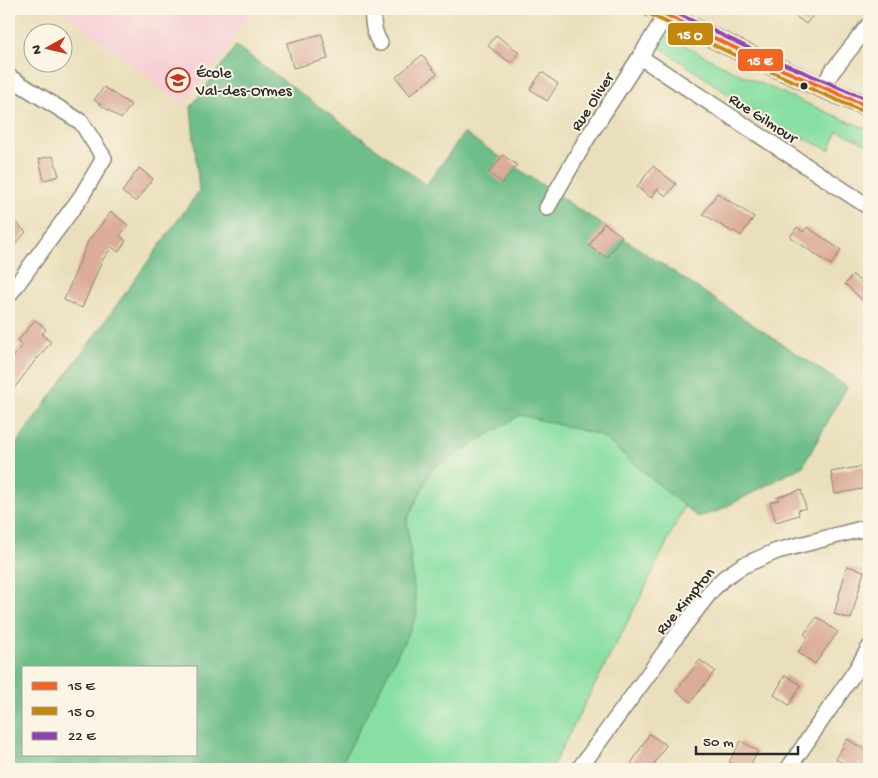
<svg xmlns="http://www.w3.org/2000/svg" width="878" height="778" font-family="'Gochi Hand',sans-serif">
	<rect width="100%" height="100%" fill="#fcf5e5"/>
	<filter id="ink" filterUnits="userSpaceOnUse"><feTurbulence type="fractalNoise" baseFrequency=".02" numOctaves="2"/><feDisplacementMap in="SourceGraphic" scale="10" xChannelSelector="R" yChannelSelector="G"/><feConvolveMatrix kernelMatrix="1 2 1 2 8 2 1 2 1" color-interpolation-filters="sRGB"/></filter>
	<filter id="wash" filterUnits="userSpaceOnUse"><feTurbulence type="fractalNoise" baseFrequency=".0096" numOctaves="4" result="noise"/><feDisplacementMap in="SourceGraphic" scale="20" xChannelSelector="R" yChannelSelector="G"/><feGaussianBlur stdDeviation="1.12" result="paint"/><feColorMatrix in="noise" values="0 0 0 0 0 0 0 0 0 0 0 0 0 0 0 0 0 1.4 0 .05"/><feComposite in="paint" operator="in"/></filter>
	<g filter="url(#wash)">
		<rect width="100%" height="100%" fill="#eadfbc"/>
		<path fill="#f6cfd7" d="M60,9H251L223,56L183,104Z"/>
		<path fill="#88dfa3" stroke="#5a8567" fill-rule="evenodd" d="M664,35L739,74L838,117L869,130V145L838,131L829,150L769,122L654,43Z
			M203,293L705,463L641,596L551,769H9V502ZM24,667H196V754H24Z"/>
		<path fill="#6ebe89" stroke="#4c745a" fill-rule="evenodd" d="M236,46L426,185L464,133L847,387L803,466L718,511L697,517L600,435L520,415L432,469L407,520L417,616L339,769H9V454L199,191L191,107ZM24,667H196V754H24Z"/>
		<g id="blocks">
			<path fill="#dbac9a" d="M786,9H818L806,24Z
				M322,34L328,59L293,68L287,43Z
				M496,35L519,52L511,63L488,46Z
				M422,55L437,74L410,95L396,77Z
				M542,72L558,84L547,101L530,89Z
				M104,87L131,105L121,119L94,100Z
				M503,155L517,165L502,183L489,173Z
				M53,156L59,176L44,180L39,159Z
				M653,166L676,184L666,196L657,189L651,198L637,187Z
				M139,168L153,179L136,202L122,192Z
				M717,193L754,217L741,236L734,231L732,232L703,214Z
				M111,212L128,225L120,236L126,241L118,252L112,247L103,259L82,308L64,300L88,241Z
				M9,216L26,232L9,251Z
				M604,223L622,236L607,258L589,246Z
				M797,227L803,232L807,227L841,250L831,265L790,237Z
				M853,275L869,290V306L845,284Z
				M35,320L46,329L42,335L51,342L38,358H37L9,395V363L22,345L17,342Z
				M864,466L868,488L835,494L831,472Z
				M801,490L806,508L798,510L799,515L776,522L770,502L779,500L778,497Z
				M847,566L864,571L851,619L834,614Z
				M817,617L838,632L815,664L798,652L808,637L804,634Z
				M700,660L715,671L691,702L676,691Z
				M785,675L801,685L789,705L774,695Z
				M649,734L666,745L651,769H640L631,764Z
				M847,739L869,752V769L858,763L854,769H853L836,759Z
				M741,741L758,751L748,769H742L729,762Z"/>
		</g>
	</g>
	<g filter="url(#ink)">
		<use href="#blocks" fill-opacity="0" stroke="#8a8574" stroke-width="1"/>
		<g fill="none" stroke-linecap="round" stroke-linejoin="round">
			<g stroke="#8a8574" stroke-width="18">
				<path id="street" d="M372,9C373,21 373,33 380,43
					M640,57L869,207
					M9,77L81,122L104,158L81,197L9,295
					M823,88L831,73L869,25
					M547,208L586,140L640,57L666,15
					M579,769L680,631L711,591L724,578L742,566L777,551L869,527
					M788,769L856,670L869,648"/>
			</g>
			<g stroke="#8a8574" stroke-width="22">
				<path id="secondary" d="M654,9C724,44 796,78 869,107"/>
			</g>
			<use href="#street" stroke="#fff" stroke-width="15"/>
			<use href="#secondary" stroke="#fde4d1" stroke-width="20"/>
			<g stroke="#fcf5e5" stroke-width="8">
				<path id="bus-1" d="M654,9L760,60L869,107"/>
			</g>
			<g stroke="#fcf5e5" stroke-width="8">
				<path id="bus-2" d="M651,15L758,66L867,113"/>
			</g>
			<g stroke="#fcf5e5" stroke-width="8">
				<path id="bus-3" d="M668,9L763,55L869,100"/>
			</g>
			<use href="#bus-1" stroke="#f26522" stroke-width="4"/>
			<use href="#bus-2" stroke="#c4870b" stroke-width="4"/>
			<use href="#bus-3" stroke="#8e44ad" stroke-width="4"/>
		</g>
	</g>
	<defs>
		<g id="school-ring" transform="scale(1.25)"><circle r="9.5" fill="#fcf5e5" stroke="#c8321e" stroke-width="1.5"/><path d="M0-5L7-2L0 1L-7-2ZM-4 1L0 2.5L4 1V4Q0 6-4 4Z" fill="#c8321e"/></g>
	</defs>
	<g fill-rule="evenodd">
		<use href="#school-ring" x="178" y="80"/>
	</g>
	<circle fill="#2b2b2b" stroke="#fcf5e5" stroke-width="2" cx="804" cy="86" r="4.5"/>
	<g text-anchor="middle" stroke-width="4" stroke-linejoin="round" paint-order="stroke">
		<g font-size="16" fill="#2b2b2b" stroke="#fcf5e5" text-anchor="start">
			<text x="196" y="77">École<tspan x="196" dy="18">Val-des-Ormes</tspan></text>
		</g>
		<g font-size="16" fill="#2b2b2b" stroke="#fcf5e5">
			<text transform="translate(591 101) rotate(-57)" y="6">Rue Oliver</text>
			<text transform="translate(764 117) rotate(33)" y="6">Rue Gilmour</text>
			<text transform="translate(684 600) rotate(-50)" y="6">Rue Kimpton</text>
		</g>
	</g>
	<g stroke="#fcf5e5" stroke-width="2">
		<rect x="667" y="22" width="47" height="24" rx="5" fill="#c4870b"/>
		<rect x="737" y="48" width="47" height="24" rx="5" fill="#f26522"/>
	</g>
	<g font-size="14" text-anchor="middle" font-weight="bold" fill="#fff">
		<text x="690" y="39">15 O</text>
		<text x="760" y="65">15 E</text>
	</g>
	<rect width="878" height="778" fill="none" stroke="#fcf5e5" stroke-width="30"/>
	<rect x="22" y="666" width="175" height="90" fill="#fcf5e5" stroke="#a8a49b"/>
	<rect x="32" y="682" width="25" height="8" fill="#f26522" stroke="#a8a49b"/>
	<text x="68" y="690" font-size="15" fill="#2b2b2b">15 E</text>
	<rect x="32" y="707" width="25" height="8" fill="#c4870b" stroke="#a8a49b"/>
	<text x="68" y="716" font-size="15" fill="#2b2b2b">15 O</text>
	<rect x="32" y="732" width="25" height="8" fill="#8e44ad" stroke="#a8a49b"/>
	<text x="68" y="740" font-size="15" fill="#2b2b2b">22 E</text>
	<g transform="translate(48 48) rotate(262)"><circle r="24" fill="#fcf5e5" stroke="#a8a49b"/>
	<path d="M0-4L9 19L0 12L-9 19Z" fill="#c8321e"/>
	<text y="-8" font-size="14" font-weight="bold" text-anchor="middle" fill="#2b2b2b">N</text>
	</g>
	<path d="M696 746v8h102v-8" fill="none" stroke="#2b2b2b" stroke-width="2.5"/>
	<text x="703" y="746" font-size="15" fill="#2b2b2b" stroke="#fcf5e5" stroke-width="4" paint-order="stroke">50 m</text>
</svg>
